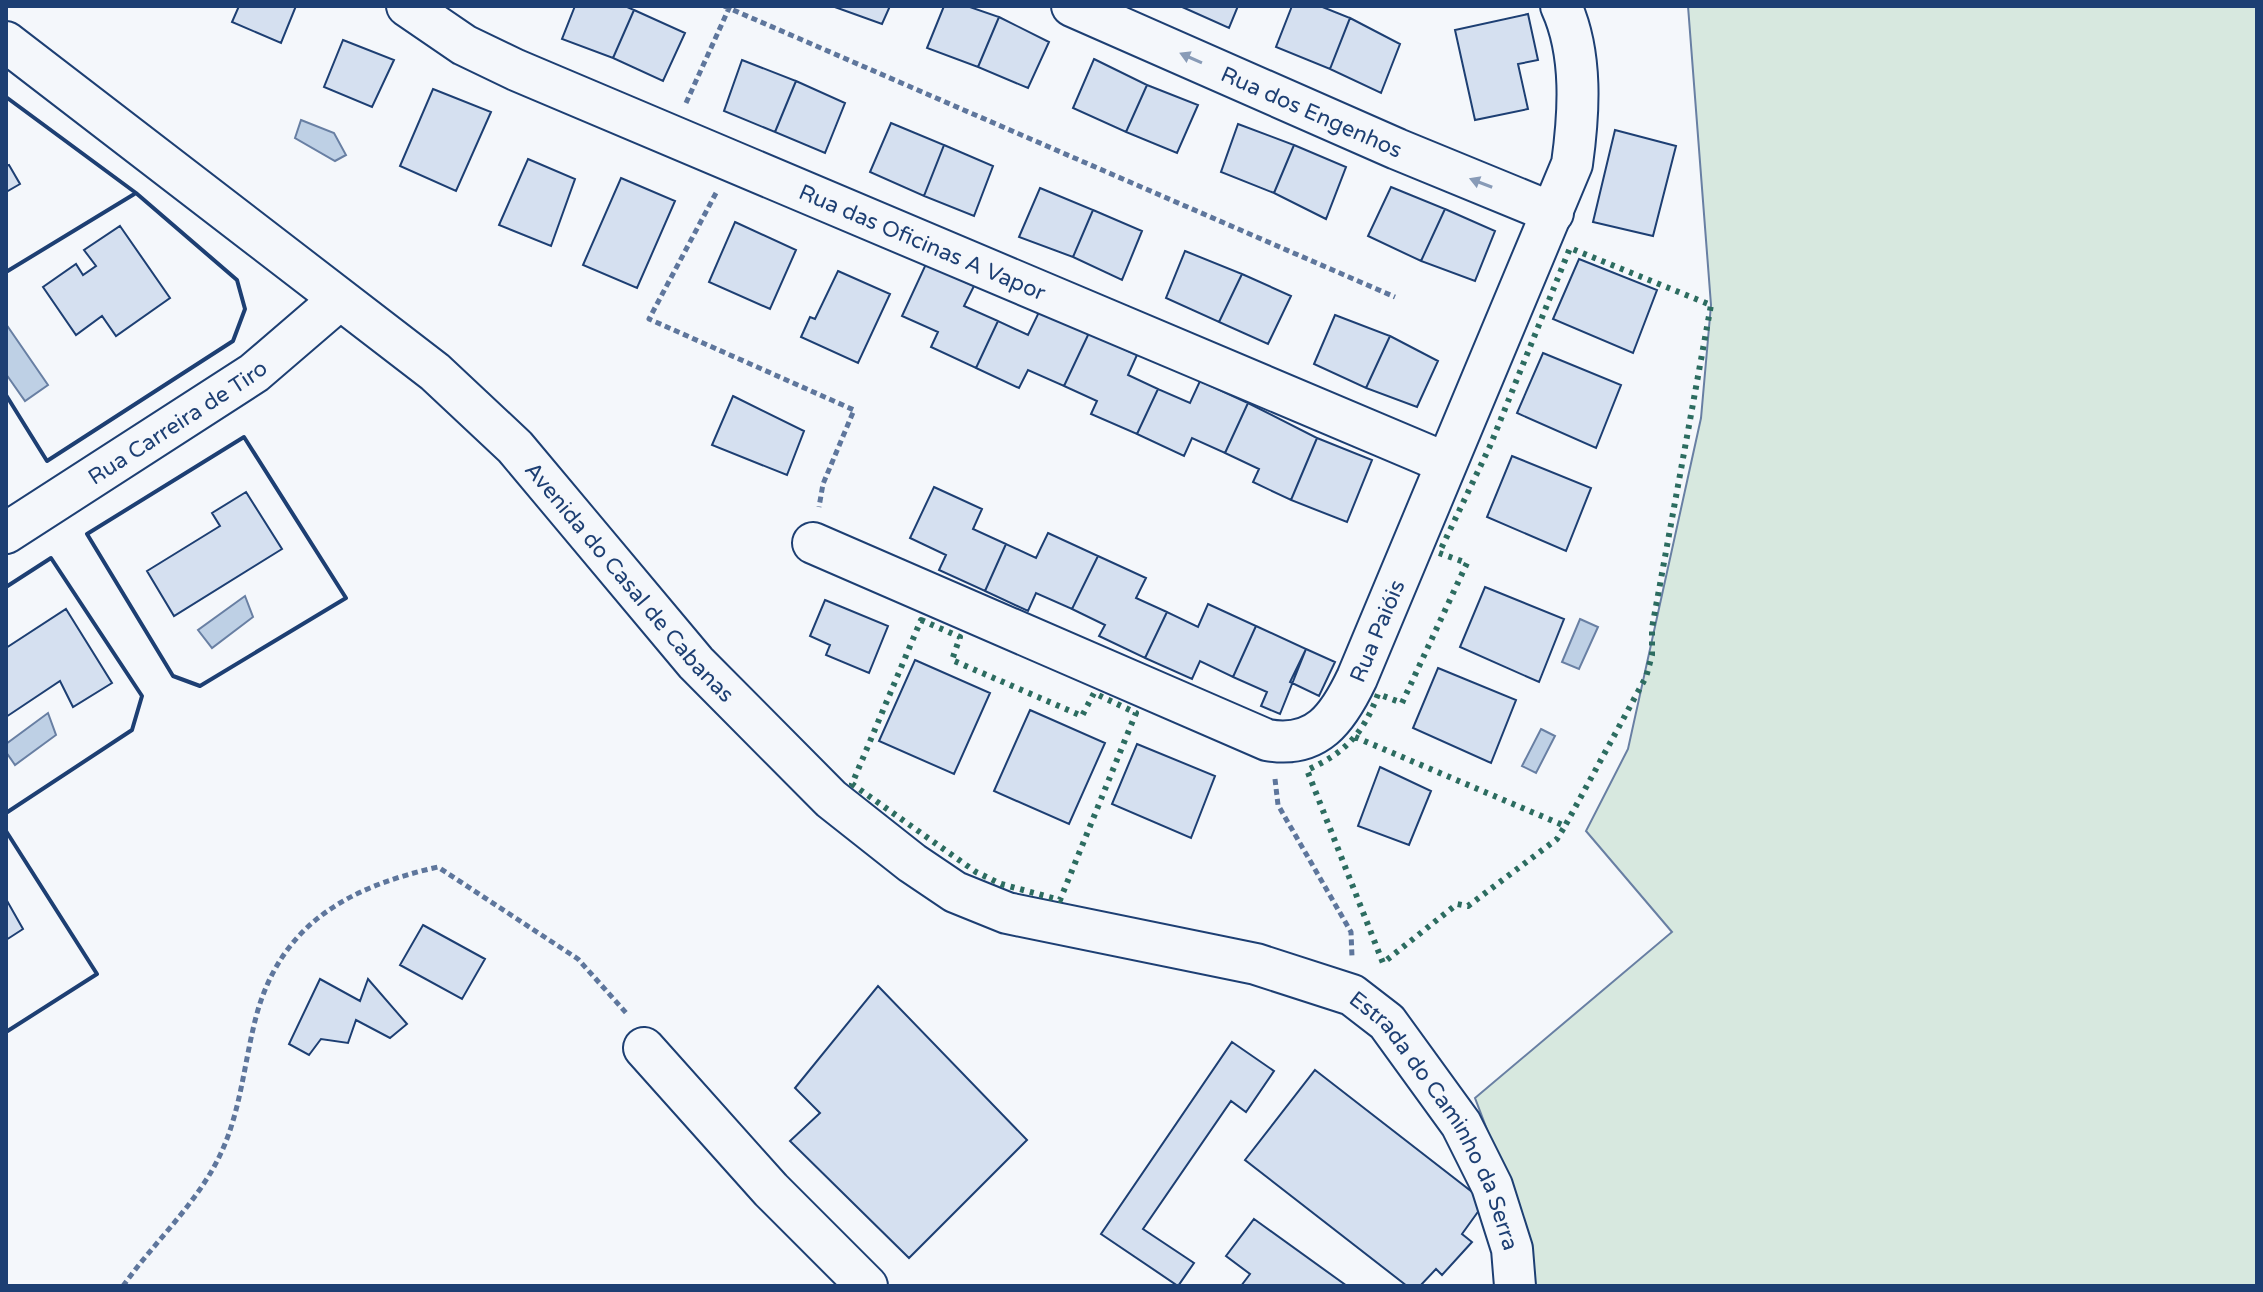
<svg xmlns="http://www.w3.org/2000/svg" width="2263" height="1292" font-family="'Varela Round',sans-serif">
	<rect width="100%" height="100%" fill="#f4f7fb"/>
	<path fill="#d7e8df" stroke="#687fa3" stroke-width="2" d="M1688,6H2257V1286H1533L1519,1213L1475,1098L1672,932L1586,831L1628,749L1701,418L1711,305Z"/>
	<path fill="#bed0e5" stroke="#687fa3" stroke-width="2" d="M301,120L334,133L346,155L335,161L295,138Z
		M6,324L48,385L25,401L6,374Z
		M245,596L253,617L212,648L198,630Z
		M1580,619L1598,627L1579,669L1562,662Z
		M48,713L56,735L15,765L6,752V744Z
		M1541,729L1555,736L1536,773L1522,766Z"/>
	<path fill="#d5e0f0" stroke="#1d3f73" stroke-width="2" d="M239,6H296L281,43L232,22Z
		M575,6H625L634,10L613,58L562,39Z
		M832,6H890L882,24Z
		M944,6H967L999,17L978,67L927,48Z
		M1180,6H1238L1229,28Z
		M1292,6H1320L1350,18L1330,69L1276,47Z
		M634,10L685,33L663,81L613,58Z
		M1528,14L1538,60L1518,64L1528,109L1475,120L1455,30Z
		M999,17L1049,42L1028,88L978,67Z
		M1350,18L1400,44L1381,93L1330,69Z
		M343,40L394,60L372,107L324,87Z
		M1094,59L1147,85L1126,132L1073,108Z
		M742,60L796,81L775,132L724,111Z
		M796,81L845,103L825,153L775,132Z
		M1147,85L1198,105L1177,153L1126,132Z
		M433,89L491,112L456,191L400,166Z
		M891,123L944,145L924,196L870,172Z
		M1238,124L1294,145L1274,193L1221,172Z
		M1615,130L1676,146L1653,236L1593,222Z
		M944,145L993,166L974,216L924,196Z
		M1294,145L1346,167L1326,219L1274,193Z
		M528,159L575,179L551,246L499,225Z
		M9,165L20,184L6,192V166Z
		M621,178L675,201L637,288L583,265Z
		M1391,187L1445,209L1421,261L1368,236Z
		M1040,188L1093,210L1073,257L1019,237Z
		M1445,209L1495,231L1475,281L1421,261Z
		M1093,210L1142,231L1122,280L1073,257Z
		M735,222L796,250L770,309L709,282Z
		M120,226L170,298L116,336L102,316L76,335L43,287L76,264L83,275L96,266L84,250Z
		M1185,251L1242,274L1219,322L1166,298Z
		M1579,259L1657,290L1633,353L1553,319Z
		M926,264L974,286L964,306L998,321L976,368L931,347L938,332L902,316Z
		M838,271L890,294L858,363L801,337L810,317L815,319Z
		M1242,274L1291,296L1268,344L1219,322Z
		M1040,310L1089,333L1064,386L1028,370L1019,388L976,368L998,321L1028,335Z
		M1335,315L1390,336L1366,388L1314,364Z
		M1089,333L1137,355L1128,375L1158,389L1137,434L1091,414L1097,401L1064,386Z
		M1390,336L1438,361L1417,407L1366,388Z
		M1543,353L1621,385L1596,448L1517,413Z
		M1200,381L1248,403L1225,453L1192,438L1184,456L1137,434L1158,389L1190,403Z
		M733,396L804,431L787,475L712,445Z
		M1248,403L1317,438L1291,500L1253,482L1259,469L1225,453Z
		M1317,438L1372,460L1347,522L1291,500Z
		M1512,456L1591,488L1566,551L1487,517Z
		M934,487L982,509L973,529L1006,544L985,591L939,570L946,555L910,538Z
		M246,492L282,549L174,616L147,571L220,526L212,513Z
		M1048,533L1098,556L1072,609L1036,593L1028,611L985,591L1006,544L1036,558Z
		M1098,556L1146,578L1136,598L1167,612L1145,658L1099,636L1105,625L1072,609Z
		M1485,587L1564,619L1539,682L1460,647Z
		M825,600L888,626L869,673L826,655L830,645L810,636Z
		M1208,604L1256,626L1233,677L1200,661L1192,679L1145,658L1167,612L1198,627Z
		M66,609L112,683L73,707L60,681L6,717V648Z
		M1256,626L1306,649L1280,714L1261,706L1267,692L1233,677Z
		M1306,649L1335,662L1319,696L1290,682Z
		M915,660L990,693L954,774L879,741Z
		M1438,668L1516,700L1491,763L1413,728Z
		M1030,710L1105,743L1069,824L994,791Z
		M1137,744L1215,776L1191,838L1112,804Z
		M1380,767L1431,791L1409,845L1358,826Z
		M6,899L23,929L6,940Z
		M423,925L485,959L462,999L400,965Z
		M320,979L360,1001L368,979L407,1024L390,1038L356,1020L348,1043L321,1039L309,1055L289,1044Z
		M878,986L1027,1140L909,1258L790,1141L820,1113L795,1088Z
		M1232,1042L1274,1071L1246,1112L1231,1101L1143,1229L1194,1263L1178,1286L1101,1234Z
		M1315,1070L1485,1202L1462,1234L1472,1242L1442,1275L1436,1269L1420,1286H1407L1245,1160Z
		M1254,1219L1347,1286H1241L1250,1274L1226,1256Z"/>
	<g fill="none" stroke-linecap="round" stroke-linejoin="round">
		<g stroke="#1d3f73" stroke-width="44">
			<g id="minor">
				<path id="s1" d="M407,6L464,45L516,70L1446,463"/>
				<path id="s2" d="M1072,6L1397,149L1553,213"/>
				<path id="s3" d="M6,42L435,372L515,447L696,663L831,799L912,863L955,892L1007,913L1256,964L1352,995L1387,1022L1461,1124L1492,1186L1512,1249L1515,1286"/>
				<path id="s4" d="M6,533L254,373L339,300"/>
				<path id="s5" d="M813,543L1267,740C1317,749 1338,718 1357,678L1572,164C1579,114 1583,54 1561,6"/>
				<path d="M644,1048L771,1190L867,1286"/>
			</g>
		</g>
		<path stroke="#5e769c" stroke-width="5" stroke-dasharray="6 4" stroke-linecap="butt" d="M724,6L1395,297
			M686,103L730,6
			M716,193L649,319L854,410L823,484L819,507
			M1275,779L1278,805L1351,932L1352,957
			M123,1286C154,1242 198,1203 221,1153C241,1110 244,1063 256,1017C281,923 349,887 438,867L578,959L628,1015"/>
		<use href="#minor" stroke="#f4f7fb" stroke-width="40"/>
		<path stroke="#2c6c60" stroke-width="6" stroke-dasharray="4 6" stroke-linecap="butt" d="M921,620L960,637L952,660L1082,716L1094,693L1136,713L1060,900L1001,884L976,872L852,784Z
			M1355,737L1565,826L1646,677L1652,655V628L1711,305L1570,248L1490,446L1439,553L1467,563L1402,703L1378,694C1364,733 1345,753 1307,770L1383,963L1457,904L1468,906L1557,839L1565,826"/>
		<path stroke="#1d3f73" stroke-width="4" d="M6,97L136,193L6,272
			M6,395L47,461L233,341L245,309L237,280L136,193
			M244,437L346,598L200,686L173,676L87,534Z
			M6,587L51,558L142,696L132,730L6,813
			M6,831L97,974L6,1032"/>
	</g>
	<defs><path id="oneway-solid" d="M-6-.8H1V-3.2L6.5 0L1 3.2V.8H-6Z" transform="scale(2)"/></defs>
	<g fill="#889bb7">
		<use href="#oneway-solid" transform="translate(1191 58) rotate(-156)"/>
		<use href="#oneway-solid" transform="translate(1481 183) rotate(-159)"/>
	</g>
	<g text-anchor="middle" stroke-width="6" stroke-linejoin="round" paint-order="stroke">
		<g font-size="22" fill="#1d3f73" stroke="#f4f7fb">
			<text dy="8" stroke="none"><textPath href="#s2" startOffset="262">Rua dos Engenhos</textPath></text>
			<text dy="8" stroke="none"><textPath href="#s1" startOffset="568">Rua das Oficinas A Vapor</textPath></text>
			<text dy="8" stroke="none"><textPath href="#s4" startOffset="204">Rua Carreira de Tiro</textPath></text>
			<text dy="8" stroke="none"><textPath href="#s3" startOffset="828">Avenida do Casal de Cabanas</textPath></text>
			<text dy="8" stroke="none"><textPath href="#s5" startOffset="666">Rua Paióis</textPath></text>
			<text dy="8" stroke="none"><textPath href="#s3" startOffset="1844">Estrada do Caminho da Serra</textPath></text>
		</g>
	</g>
	<rect width="2263" height="1292" fill="none" stroke="#1d3f73" stroke-width="16"/>
</svg>
